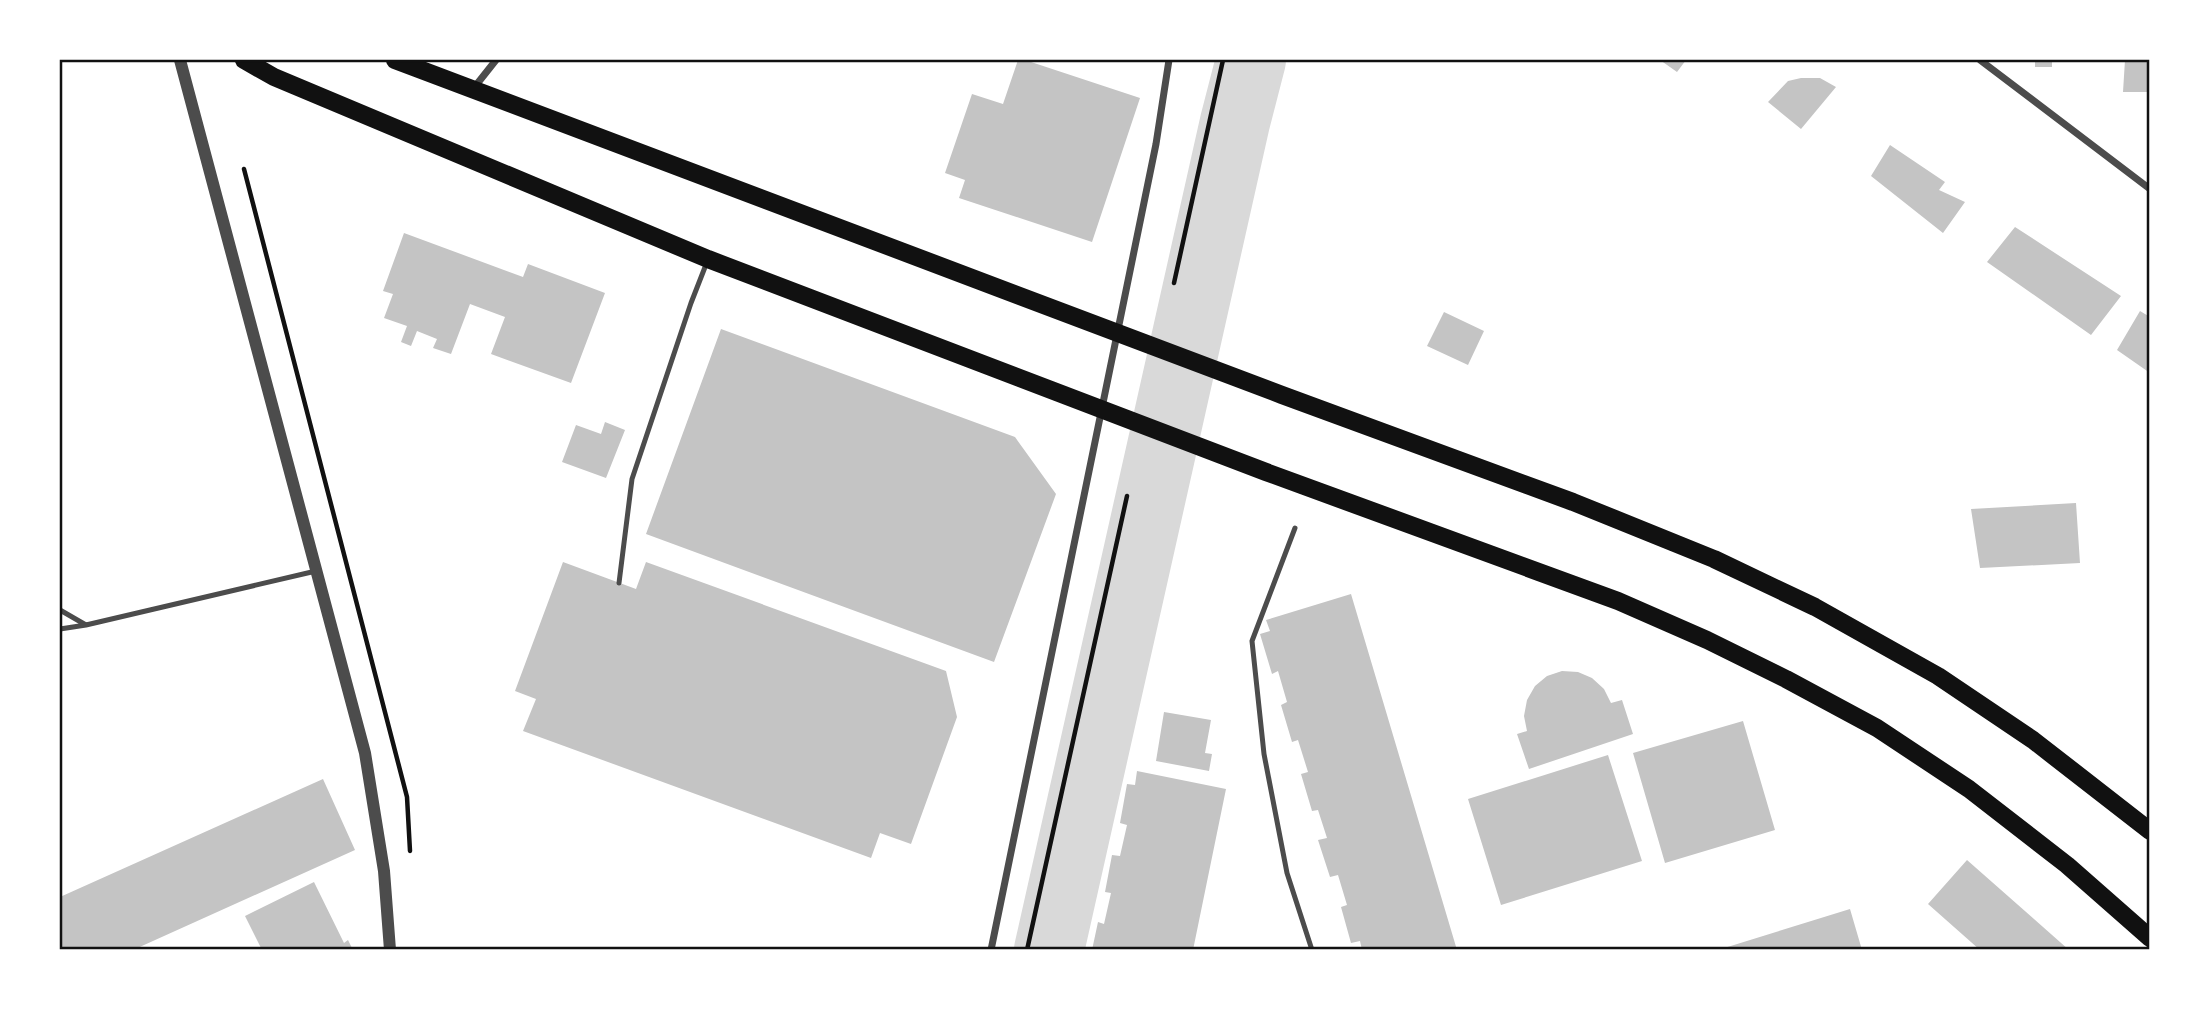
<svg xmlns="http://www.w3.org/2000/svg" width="2209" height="1009" font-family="'Source Sans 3',sans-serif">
	<rect width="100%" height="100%" fill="#fff"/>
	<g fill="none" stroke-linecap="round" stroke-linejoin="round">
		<path stroke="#d9d9d9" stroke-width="70" d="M1049,950L1235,122L1251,60"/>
	</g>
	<path fill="#c4c4c4" d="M1018,60H1025L1140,98L1092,242L959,198L965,180L945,173L972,94L1003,104Z
		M1660,60H1686L1677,72Z
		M2035,60H2052V67H2035Z
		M2125,60H2150V92H2123Z
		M1801,78H1820L1836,87L1801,129L1768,102L1788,81Z
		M1890,145L1945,182L1939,190L1965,202L1943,233L1871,176Z
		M2015,227L2121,296L2091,335L1987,262Z
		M404,233L523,277L528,264L605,293L571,383L491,354L505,317L470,304L451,354L433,348L437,339L417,331L411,346L401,342L407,326L384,318L393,294L383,291Z
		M2140,311L2150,317V373L2117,350Z
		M1444,312L1484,331L1468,365L1427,346Z
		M721,329L1015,437L1056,494L994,662L646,534Z
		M605,422L625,430L606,478L562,462L576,425L601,434Z
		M2076,503L2080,563L1980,568L1971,509Z
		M563,562L636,589L646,562L946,671L957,717L911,844L880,833L871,858L523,731L536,699L515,691Z
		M1351,594L1457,950H1362L1360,941L1351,943L1341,907L1347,905L1338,875L1330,877L1318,840L1327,838L1318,810L1312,811L1301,774L1308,772L1298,740L1292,742L1281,705L1287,702L1278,671L1272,674L1260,634L1270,631L1266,620Z
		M1562,671L1578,672L1592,678L1604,689L1611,703L1622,700L1633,734L1529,769L1517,734L1527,731L1524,716L1527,700L1535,686L1547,676Z
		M1164,712L1211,720L1205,753L1212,754L1209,771L1156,761Z
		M1743,721L1775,830L1665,863L1633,753Z
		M1608,755L1642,861L1501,905L1468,799Z
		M1137,771L1226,789L1193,950H1092L1098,922L1104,924L1111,893L1105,892L1112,855L1120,856L1127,825L1120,823L1127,784L1135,785Z
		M323,779L355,850L133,950H60V897Z
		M1967,860L2069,950H1980L1928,904Z
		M314,882L344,943L348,940L353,950H262L245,916Z
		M1850,909L1862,950H1721V949Z"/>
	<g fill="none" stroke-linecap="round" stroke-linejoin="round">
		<path stroke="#111" stroke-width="4.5" d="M244,169L407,797L410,851
			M1174,283L1223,60
			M1027,950L1127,496"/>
		<path stroke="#4c4c4c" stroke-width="5" d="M1295,528L1252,641L1264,754L1287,873L1312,950
			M619,583L632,479L691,303L707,262
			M60,610L86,625
			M60,629L86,625L316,571"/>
		<path stroke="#4c4c4c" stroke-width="7" d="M1980,60L2150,189
			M473,89L496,60
			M991,950L1156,144L1169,60"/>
		<path stroke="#4c4c4c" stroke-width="12" d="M180,60L365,753L384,871L390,950"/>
		<path stroke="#111" stroke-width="18" d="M244,60L274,77L708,259L1266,472L1618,601L1707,640L1786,679L1877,728L1969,789L2067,865L2150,938
			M395,60L1282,395L1573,502L1714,559L1815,607L1938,676L2033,740L2150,831"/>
	</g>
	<rect width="2209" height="1009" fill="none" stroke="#ffffff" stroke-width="122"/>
	<rect x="61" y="61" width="2087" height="887" fill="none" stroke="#111" stroke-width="2.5"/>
</svg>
